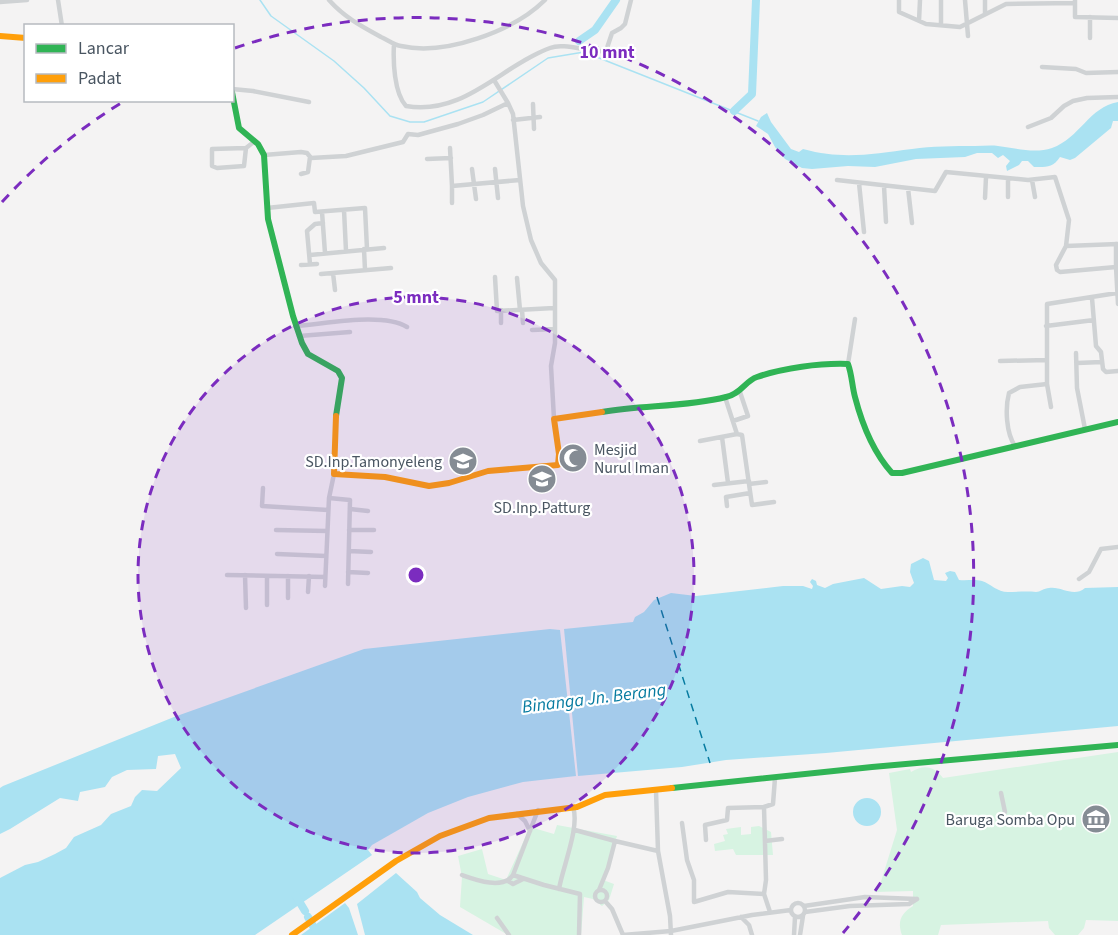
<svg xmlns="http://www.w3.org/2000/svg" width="1118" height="935" font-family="'Source Sans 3',sans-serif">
	<rect width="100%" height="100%" fill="#f4f3f3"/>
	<path fill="#d7f3e2" d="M1118,752V921L1086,920L1084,928L1078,935H1055L1049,928L1048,921L941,925L938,935H902C897,922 901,913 913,906V891L874,892L879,888L897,830L889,773L910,769L911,772C924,764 934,766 943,778Z
		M557,825L617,836L603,880L614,884L609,900L602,906L593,899L584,897L581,935H508L460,907L462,877L458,856L482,849L488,874L506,880L530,827L554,834Z
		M759,826L771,832L773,855H736L733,849L715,851L714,844L725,841L723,835L728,834L726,829L741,827V835L751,834V827Z"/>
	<path fill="#aae2f2" d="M1118,102V121H1113L1111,128L1075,158L1070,160L1060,157C1053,168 1046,167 1034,167L1028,161H1022L1019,165L1007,171L1006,166L1010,161L1003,155L998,158L992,153H977L965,157L916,159L875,167L848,166L812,169L802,168L785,159L775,147L768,134L756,126L761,117L767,113L771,122L791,149L799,152L803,149C843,160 872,154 912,149C932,146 954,146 975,146C983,146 991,145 998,146C1017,148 1034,154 1052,148C1080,138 1089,107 1118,102Z
		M923,558L929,561L934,580L946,581L948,578L945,573L950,571L955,572L959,580C967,581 974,579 982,581C991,584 997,592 1008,592C1017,592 1027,591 1036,592C1040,592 1044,588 1049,588C1062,586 1073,598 1085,588L1118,587V726L826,753L726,760L682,767L578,776L564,629L633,622L635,617L644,612L654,600L671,593L696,596L783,586H803L812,589L813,586L810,582L812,579L816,581L817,585L825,588L833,584L864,578L881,589L902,586L910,587L914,583L910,572L911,564Z
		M550,629L560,630L576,776L523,782L468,797L428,813L372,845L368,850L372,855L255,935H0V878L25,865L38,862L55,854L66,848L74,837L101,825L111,814L131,806L135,797L142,790L157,791L181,768L175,754L158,756L156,769L127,770L112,777L105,787L80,792L78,801L60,798L10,829L0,834V788L3,786L174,717L364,649Z
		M853 812a14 14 0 1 1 28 0a14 14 0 1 1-28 0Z
		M396,873L417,892L420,898L440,915L473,935H365L357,904Z
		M345,903L349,908L358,935H301Z"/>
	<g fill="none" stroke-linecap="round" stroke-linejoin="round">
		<path stroke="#aae2f2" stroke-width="1.5" d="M260,0L271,16L334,61L364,88L390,116L410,122H424L483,102L548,58L584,52L758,121"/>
		<path stroke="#aae2f2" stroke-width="8" d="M579,41L595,30L616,0
			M734,111L752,94L756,0
			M296,896L305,911
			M308,917L318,935"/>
		<path stroke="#067ba0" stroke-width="1.5" stroke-dasharray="8 6" stroke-linecap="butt" d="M657,597L710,763"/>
		<path stroke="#cfd2d4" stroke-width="4.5" d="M58,0L62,26
			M329,0C344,17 361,26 381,37C388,40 394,45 401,46C445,56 514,31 545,0
			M899,0V12L926,24L960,27L1006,4L1075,3
			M965,0L968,36
			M1075,0V17L1118,18
			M0,2L27,0
			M985,14V0
			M919,21L920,0
			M941,25V0
			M1090,38V17
			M394,44C393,61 394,93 406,106C464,116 501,66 550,48C564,42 590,53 606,51L612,33L621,28L625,24L631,0
			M1042,67L1076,69L1086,73L1118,72
			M494,80L508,103
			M232,89L253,91L309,102
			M533,104L534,129
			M513,120L540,117
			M1028,127L1051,118L1064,106L1073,101L1087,98L1118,97
			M246,148L244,166L217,168L212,166V149L246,148L255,141
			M450,148L452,186
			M264,155L301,152L307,153L311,158L346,156L403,142L408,134L418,135L458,124L483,115L508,103L513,114L523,206L531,240L541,263L555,280V343L551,366L554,419
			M427,159L451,158
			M472,169L476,199
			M495,169L498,198
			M301,174L308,172L310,157
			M1008,179V197
			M837,180L935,191L946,172L1028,180L1055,177L1069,220L1066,246
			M1032,180L1035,197
			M859,183L864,232
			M884,186L886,222
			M908,188L912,223
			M985,198L986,177
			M452,203V186L520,180
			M267,208L314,203L315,212L365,208L367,249
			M344,210L346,251
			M322,212L325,253
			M1116,244V267H1118
			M1118,244L1066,246L1056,265L1057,270L1060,272L1116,267L1118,304
			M364,249L365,270
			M310,255L384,248
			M310,264L307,231L315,224L323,223
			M301,265L317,264
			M333,273L335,290
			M321,274L391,268
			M495,277L497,311L554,308
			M517,278L520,310
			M1092,298L1096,346L1101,352L1103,369L1106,372L1118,371
			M501,310V323
			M522,310L523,323
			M295,326C326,324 382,312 407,327
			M1046,326L1094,320
			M532,330L555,329
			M299,336L350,332
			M1076,353L1077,388L1085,429
			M1000,361L1047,360
			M1077,363L1102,362
			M848,364L855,319
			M725,397L737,434L742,435L752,505L774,502
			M1051,407L1047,384V304L1117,293
			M733,421L748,416L740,392
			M722,437L728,483
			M700,441L737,434
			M1015,446C1006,433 1005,408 1009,393L1020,387L1047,384
			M749,484L766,482
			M714,485L749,481
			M263,488L262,506L328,510
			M329,498L350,500L348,584
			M727,506L726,497L750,493
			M350,509L368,511
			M276,530L327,531
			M349,530H374
			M349,551L371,552
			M277,554L326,556
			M348,572L368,573
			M227,575L325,577
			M245,575L246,608
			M1079,579L1089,572L1101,549L1118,547
			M325,586L329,498L334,474
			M308,592L309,576
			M288,598V576
			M267,605V576
			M656,791L658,851
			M1001,793L1005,812
			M538,810L513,875L544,885L580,894L579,935
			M517,814L525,821L530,831
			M682,823L687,860L694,880V902L728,892L764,894
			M575,830L615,841
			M706,840L705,825L727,820L728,808L764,807
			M765,841L782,839
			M462,875C476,880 503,890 513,875
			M508,881L513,884L523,879
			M559,889C563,866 580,827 573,807
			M595 896a6 6 0 1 1 12 0a6 6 0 1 1-12 0Z
			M599,890L608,868L615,841L658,851L670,916L671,935
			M605,901L612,909L623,935L671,931L752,915L791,910
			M791 910a7 7 0 1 1 14 0a7 7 0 1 1-14 0Z
			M804,906L865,897L917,899
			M770,912L764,894L766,880L764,807L773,804L775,778
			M805,912L850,906L909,904L917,899
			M741,917L749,925L752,935
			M497,918L509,935
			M794,935L795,917
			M800,935L803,916"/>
		<path stroke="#30b455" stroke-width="6" d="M232,92L239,128L258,144L264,155L268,219L293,316L302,343L308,354L338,371L342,378L336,416
			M602,412C643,405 686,407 726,397C741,394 745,381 757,377C783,368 820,363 848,364C852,375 852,386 855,397C862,424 873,452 892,473H902L1118,422
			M672,788L872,767L1118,745"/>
		<path stroke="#ff9f0a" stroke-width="6" d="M0,36L26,38
			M336,416L334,474L385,477L429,486L449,483L488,471L558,465L559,454L554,419L602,412
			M292,935L396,861L440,836L489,818L577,807L605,795L672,788"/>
	</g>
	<circle cx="416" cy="575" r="278" fill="#7b2cbf" fill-opacity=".12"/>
	<g fill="none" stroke="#7b2cbf" stroke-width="3" stroke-dasharray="10 8">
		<circle cx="416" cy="575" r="278"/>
		<path d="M2 202A557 557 0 0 1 121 103M235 48A557 557 0 0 1 843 933"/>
	</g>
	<defs>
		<g id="mosque-disc" transform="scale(1.5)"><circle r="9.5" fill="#858c94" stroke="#fff"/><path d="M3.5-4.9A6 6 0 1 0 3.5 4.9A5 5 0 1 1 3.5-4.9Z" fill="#fff"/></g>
		<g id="school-disc" transform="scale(1.5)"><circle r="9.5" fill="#858c94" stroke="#fff"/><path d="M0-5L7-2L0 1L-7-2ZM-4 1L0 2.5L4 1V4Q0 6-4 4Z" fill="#fff"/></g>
		<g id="museum-disc" transform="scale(1.5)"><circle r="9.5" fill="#858c94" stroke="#fff"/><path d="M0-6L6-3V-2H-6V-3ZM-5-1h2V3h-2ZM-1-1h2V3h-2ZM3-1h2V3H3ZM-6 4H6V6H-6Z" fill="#fff"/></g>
	</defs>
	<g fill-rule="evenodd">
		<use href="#mosque-disc" x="573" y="458"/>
		<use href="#school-disc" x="463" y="461"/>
		<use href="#school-disc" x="542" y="479"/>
		<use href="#museum-disc" x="1096" y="819"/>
	</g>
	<g text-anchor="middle" stroke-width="4.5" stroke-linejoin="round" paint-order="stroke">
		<g font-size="16" fill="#495561" stroke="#fff" text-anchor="end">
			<text x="594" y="455" text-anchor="start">Mesjid<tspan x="594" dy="18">Nurul Iman</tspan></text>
			<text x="442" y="467">SD.Inp.Tamonyeleng</text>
			<text x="542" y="513" text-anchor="middle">SD.Inp.Patturg</text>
			<text x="1075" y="825">Baruga Somba Opu</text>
		</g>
		<g font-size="18" font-style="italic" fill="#067ba0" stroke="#fff">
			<text transform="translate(594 698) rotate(-7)" y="6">Binanga Jn. Berang</text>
		</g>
	</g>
	<circle cx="416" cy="575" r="9" fill="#7b2cbf" stroke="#fff" stroke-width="3"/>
	<g font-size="18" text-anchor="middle" font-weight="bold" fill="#7b2cbf" stroke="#fff" stroke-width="4.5" stroke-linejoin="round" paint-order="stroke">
		<text x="607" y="58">10 mnt</text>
		<text x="416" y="303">5 mnt</text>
	</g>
	<rect x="24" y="24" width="210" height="78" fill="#ffffff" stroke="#b6bbc0" stroke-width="1.5"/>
	<rect x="36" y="44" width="30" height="9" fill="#30b455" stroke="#b6bbc0" stroke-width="1.5"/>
	<text x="78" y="54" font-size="18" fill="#495561">Lancar</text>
	<rect x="36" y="74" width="30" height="9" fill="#ff9f0a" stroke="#b6bbc0" stroke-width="1.5"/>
	<text x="78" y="84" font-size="18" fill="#495561">Padat</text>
</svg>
